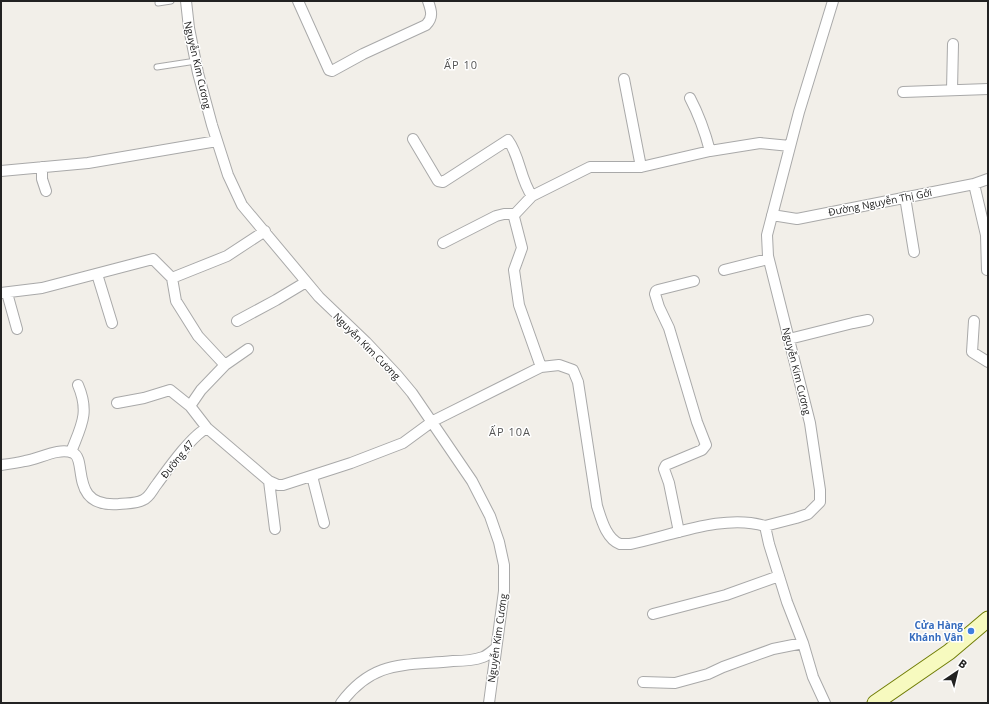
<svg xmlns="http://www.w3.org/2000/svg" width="989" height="704" font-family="'Open Sans',sans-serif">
	<rect width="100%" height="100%" fill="#f2efe9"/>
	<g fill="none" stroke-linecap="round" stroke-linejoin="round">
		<g stroke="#a9a9a9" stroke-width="7">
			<path id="service" d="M158,3L171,1
				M157,67L196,61"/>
		</g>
		<g stroke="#a9a9a9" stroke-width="12">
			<path id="minor" d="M186,1L189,28L198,73L212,125L228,175L242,205L319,297L366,342L397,375L412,393L472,481L490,516L499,542L504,565V591L489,703
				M298,1L329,70L332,71L363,54L426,25C434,17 431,10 428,1
				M624,79L641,167
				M952,90L953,44
				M903,92L988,89
				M690,98C699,115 705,132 710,151
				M413,139L438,181L443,182L508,140C520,156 520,179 532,196
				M42,167V179L46,191
				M1,171L88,163L217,141
				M974,184L986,235L987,270
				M905,197L914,252
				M772,215L797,219L974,184L988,179
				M443,243L496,216L504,214H515
				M724,270L768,259
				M97,274L112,323
				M172,278L227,256L265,231
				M1,293L42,288L153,259L172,278L176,301L198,336L225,365
				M7,293L17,329
				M237,321L276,300L306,282
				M974,321L972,352L988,362
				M789,339L853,323L868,320
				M541,367L519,305L514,270L522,248L514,217L515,214L532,196L590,167H641L710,151L760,143L790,146
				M117,403L144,398L170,390L190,406L207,428
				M190,406L201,390L225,365L248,349
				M71,452C81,426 90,413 78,385
				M1,465C9,464 17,463 25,461C39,459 59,447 73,453C88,459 68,508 119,504C127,503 136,504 143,500C150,497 152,490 157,484C168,469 191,436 207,428L269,481L278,485H283L351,463L403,443L433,421L541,367L559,365L573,370L578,382L597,506C601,518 606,539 620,544C623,544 627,544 630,544C671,536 724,513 765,526
				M312,476L324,523
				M269,481L275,529
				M679,532L669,483L664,469L666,465L702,450L706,445L697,422L669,328L659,307L655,294L656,291L658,290L694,281
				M653,614L726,595L779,576
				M643,682L675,683L708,674L723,667L773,649L803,643
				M341,703C374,659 405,666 453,661C462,661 475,660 483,657C488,655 492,651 496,648
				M825,703L813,677L803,643L787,602L769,544L765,526L796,518L808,514L820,502V490L810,423L768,256L767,235L799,112L833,1"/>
		</g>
		<g stroke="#707d05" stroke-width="17">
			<path id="secondary" d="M875,703L949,652L988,619"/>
		</g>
		<use href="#service" stroke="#fff" stroke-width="5"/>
		<use href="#minor" stroke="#fff" stroke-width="10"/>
		<use href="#secondary" stroke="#f7fabf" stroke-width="15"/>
	</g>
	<circle fill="#3f7fe0" stroke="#fff" stroke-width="1.5" cx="971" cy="631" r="4"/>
	<g text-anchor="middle" stroke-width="3" stroke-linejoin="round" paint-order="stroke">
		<g font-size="10" fill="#222" stroke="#fff">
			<text transform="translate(198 65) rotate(77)" y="4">Nguyễn Kim Cương</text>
			<text transform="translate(880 202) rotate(-11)" y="4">Đường Nguyễn Thị Gởi</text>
			<text transform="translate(367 346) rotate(45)" y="4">Nguyễn Kim Cương</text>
			<text transform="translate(797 371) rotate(76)" y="4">Nguyễn Kim Cương</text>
			<text transform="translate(177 459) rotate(-51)" y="4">Đường 47</text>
			<text transform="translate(497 638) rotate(-82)" y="4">Nguyễn Kim Cương</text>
		</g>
		<g font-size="10" font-weight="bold" fill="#366cbe" stroke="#fff" text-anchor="end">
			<text x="963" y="629">Cửa Hàng<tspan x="963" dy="12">Khánh Vân</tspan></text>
		</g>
		<g font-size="11" letter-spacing="1" fill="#555" stroke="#fff">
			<text x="461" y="69">ẤP 10</text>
			<text x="510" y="436">ẤP 10A</text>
		</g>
	</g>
	<rect width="989" height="704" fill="none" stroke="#222222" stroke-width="4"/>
	<g transform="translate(957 672) rotate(35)" stroke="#ffffff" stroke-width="3" paint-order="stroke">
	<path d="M0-3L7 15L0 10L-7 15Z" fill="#222222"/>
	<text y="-6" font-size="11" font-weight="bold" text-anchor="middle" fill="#222222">B</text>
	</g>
</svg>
